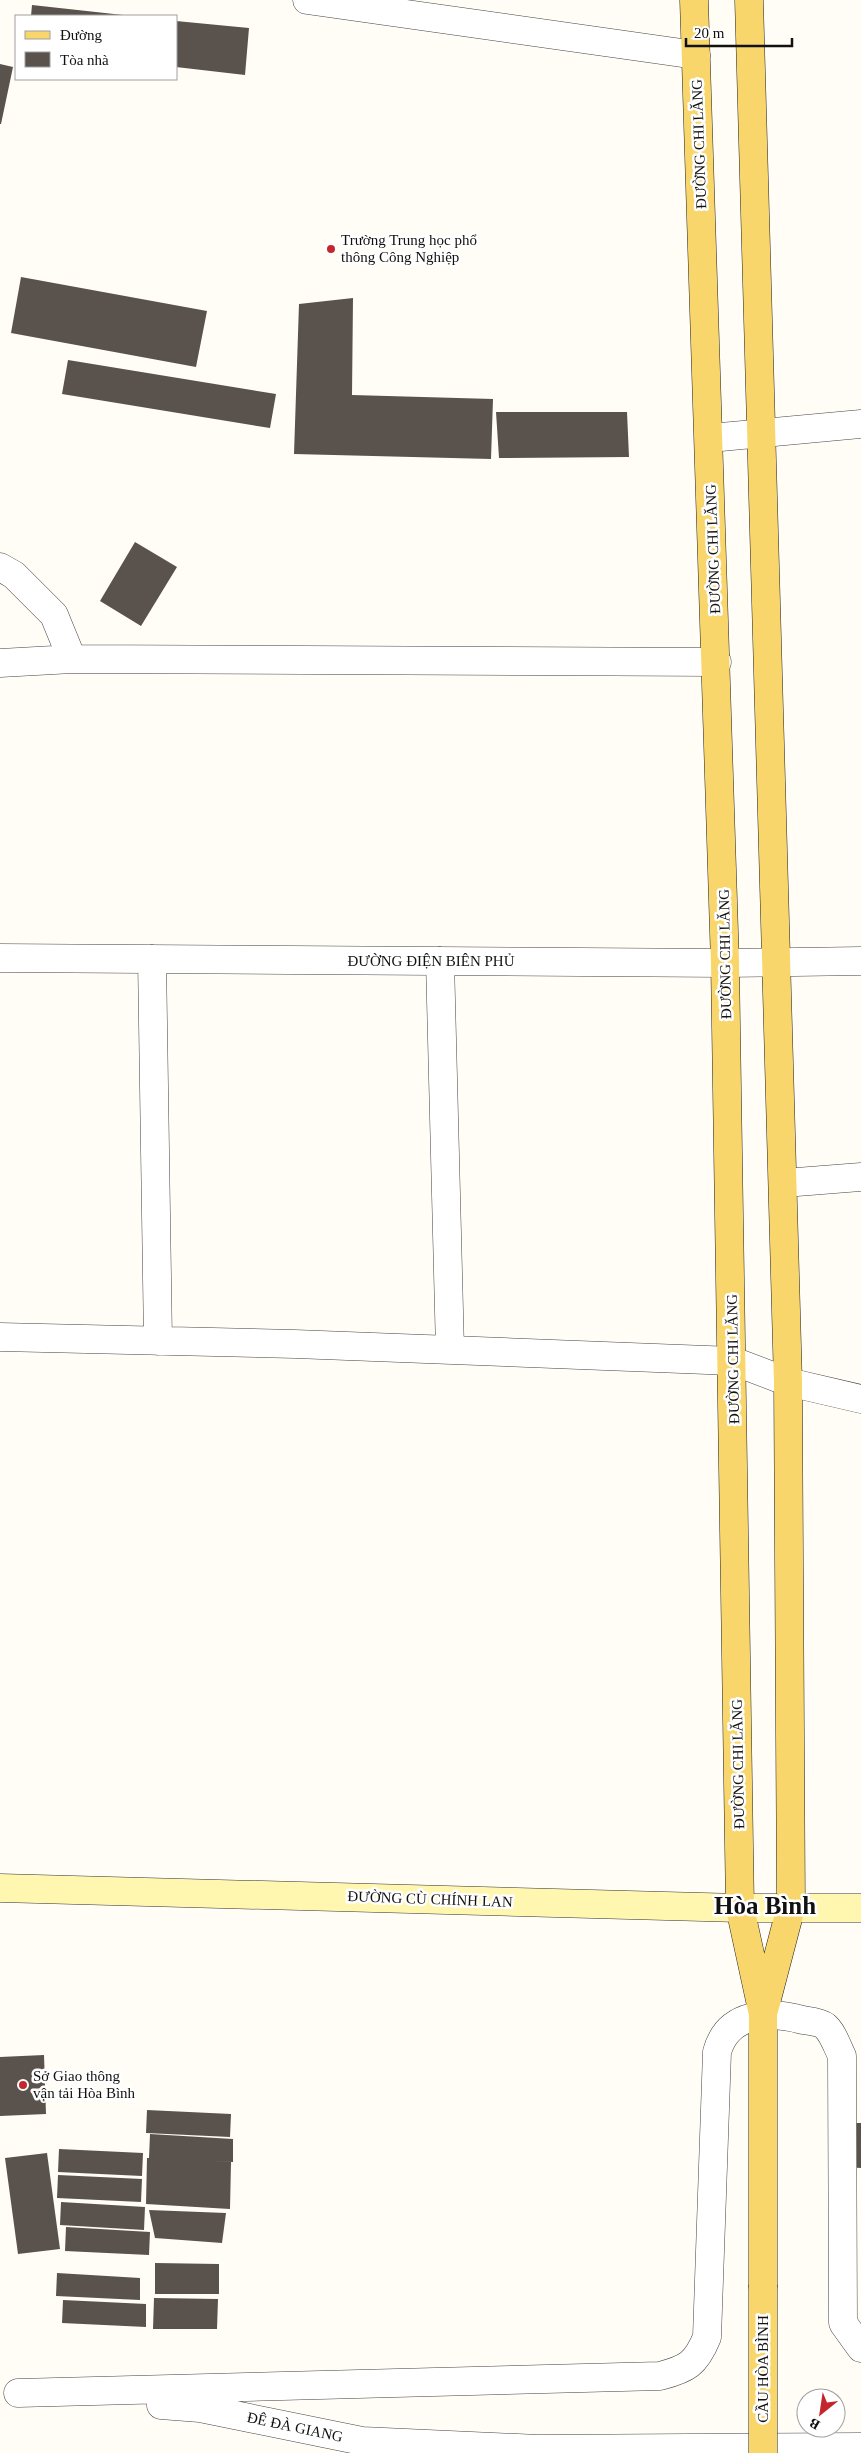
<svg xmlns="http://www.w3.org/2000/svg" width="861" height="2453" font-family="Georgia,serif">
	<rect width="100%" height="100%" fill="#fffdf5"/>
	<path fill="#5a524d" d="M32,5L123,15V16H31Z
		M176,21L249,28L245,75L176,67Z
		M0,64L13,67L1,124H0Z
		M21,277L207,311L196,367L11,333Z
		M353,298L352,395L493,399L491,459L294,454L299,304Z
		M68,360L276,394L270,428L62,394Z
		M496,412H627L629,457L499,458Z
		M135,542L177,567L141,626L100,601Z
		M44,2055L46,2114L0,2116V2057Z
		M147,2110L231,2114L230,2137L146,2133Z
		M846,2123H861V2168L844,2167Z
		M150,2134L233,2139V2162L204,2161L231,2162L230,2209L146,2204L147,2158H149Z
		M59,2149L143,2153L142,2176L58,2172Z
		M47,2153L60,2249L18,2254L5,2158Z
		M58,2175L142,2179L141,2202L57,2198Z
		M61,2202L145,2207L144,2230L60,2225Z
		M149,2210L226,2213L222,2243L155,2238Z
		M66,2227L150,2232L149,2255L65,2251Z
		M155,2263L219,2264V2294H155Z
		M57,2273L140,2278V2300L56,2296Z
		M154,2298L218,2299L217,2329H153Z
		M63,2300L146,2304V2327L62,2323Z"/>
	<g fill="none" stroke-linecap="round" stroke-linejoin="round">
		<g stroke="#444" stroke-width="29">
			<path id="minor" d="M307,0L696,55
				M710,438L861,424
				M0,567L14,575L54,615L72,659L717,662
				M0,663L72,659
				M0,958L725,963L861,961
				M152,959L158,1341
				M440,961L450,1350
				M784,1183L861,1177
				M0,1337L295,1344L733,1361L788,1382L861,1399"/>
		</g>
		<g stroke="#444" stroke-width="29">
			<path id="tertiary" d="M18,2393L660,2376C687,2369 696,2364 707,2337L717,2052C728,2012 769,2011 803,2020C809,2021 820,2022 825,2026C833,2033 837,2046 842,2056L843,2323L861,2348
				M161,2405L200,2408L362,2441L538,2449L861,2447"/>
		</g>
		<g stroke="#333" stroke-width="29">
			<path id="secondary" d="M0,1888L740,1908H861"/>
		</g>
		<g stroke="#222" stroke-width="29">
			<path id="primary" d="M694,0L725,963L740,1908L763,2014V2285
				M749,0L788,1382L791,1907L764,2010"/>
		</g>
		<use href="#minor" stroke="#fff" stroke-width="28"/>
		<use href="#tertiary" stroke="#fff" stroke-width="28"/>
		<use href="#secondary" stroke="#fff6b0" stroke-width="28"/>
		<use href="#primary" stroke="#f9d66b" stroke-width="28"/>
		<g stroke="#222" stroke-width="29" stroke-linecap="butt">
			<path id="primary-bridge" d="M763,2285V2453"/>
		</g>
		<use href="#primary-bridge" stroke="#f9d66b" stroke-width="28"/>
	</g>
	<g fill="#c4262e" stroke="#fff" stroke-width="2">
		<circle cx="331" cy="249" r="5"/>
		<circle cx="23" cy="2085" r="5"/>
	</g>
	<g text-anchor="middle" stroke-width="5" stroke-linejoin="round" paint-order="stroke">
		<g font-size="15" fill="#111" stroke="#fff">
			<text transform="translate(699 144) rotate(-92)" y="5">ĐƯỜNG CHI LĂNG</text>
			<text transform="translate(713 549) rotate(-92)" y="5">ĐƯỜNG CHI LĂNG</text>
			<text transform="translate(725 954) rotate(-91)" y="5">ĐƯỜNG CHI LĂNG</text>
			<text x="431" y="966">ĐƯỜNG ĐIỆN BIÊN PHỦ</text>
			<text transform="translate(733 1359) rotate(-91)" y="5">ĐƯỜNG CHI LĂNG</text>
			<text transform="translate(738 1764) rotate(-91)" y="5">ĐƯỜNG CHI LĂNG</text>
			<text transform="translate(430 1899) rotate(2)" y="5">ĐƯỜNG CÙ CHÍNH LAN</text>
			<text transform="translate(763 2369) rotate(-90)" y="5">CẦU HÒA BÌNH</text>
			<text transform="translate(295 2427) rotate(12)" y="5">ĐÊ ĐÀ GIANG</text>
		</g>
		<g font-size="15" fill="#111" stroke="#fff" text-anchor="start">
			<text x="341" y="245">Trường Trung học phổ<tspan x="341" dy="17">thông Công Nghiệp</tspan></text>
			<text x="33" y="2081">Sở Giao thông<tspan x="33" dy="17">vận tải Hòa Bình</tspan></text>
		</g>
		<g font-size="25" font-weight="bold" fill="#111" stroke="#fff">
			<text x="765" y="1914">Hòa Bình</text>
		</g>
	</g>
	<rect x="15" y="15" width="162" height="65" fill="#ffffff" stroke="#a0a0a0"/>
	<rect x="25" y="31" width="25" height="8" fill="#f9d66b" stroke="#a0a0a0"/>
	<text x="60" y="40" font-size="15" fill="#111111">Đường</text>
	<rect x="25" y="52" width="25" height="15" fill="#5a524d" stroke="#a0a0a0"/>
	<text x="60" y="65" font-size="15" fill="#111111">Tòa nhà</text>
	<g transform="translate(821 2413) rotate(210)"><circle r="24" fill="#ffffff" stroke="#a0a0a0"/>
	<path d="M0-4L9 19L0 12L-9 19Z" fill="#c4262e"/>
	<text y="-8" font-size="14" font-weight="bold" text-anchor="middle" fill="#111111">B</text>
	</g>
	<path d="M686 38v8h106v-8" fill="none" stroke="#111111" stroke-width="2.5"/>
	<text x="694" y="38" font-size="15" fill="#111111" stroke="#ffffff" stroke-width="4" paint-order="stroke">20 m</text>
</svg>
